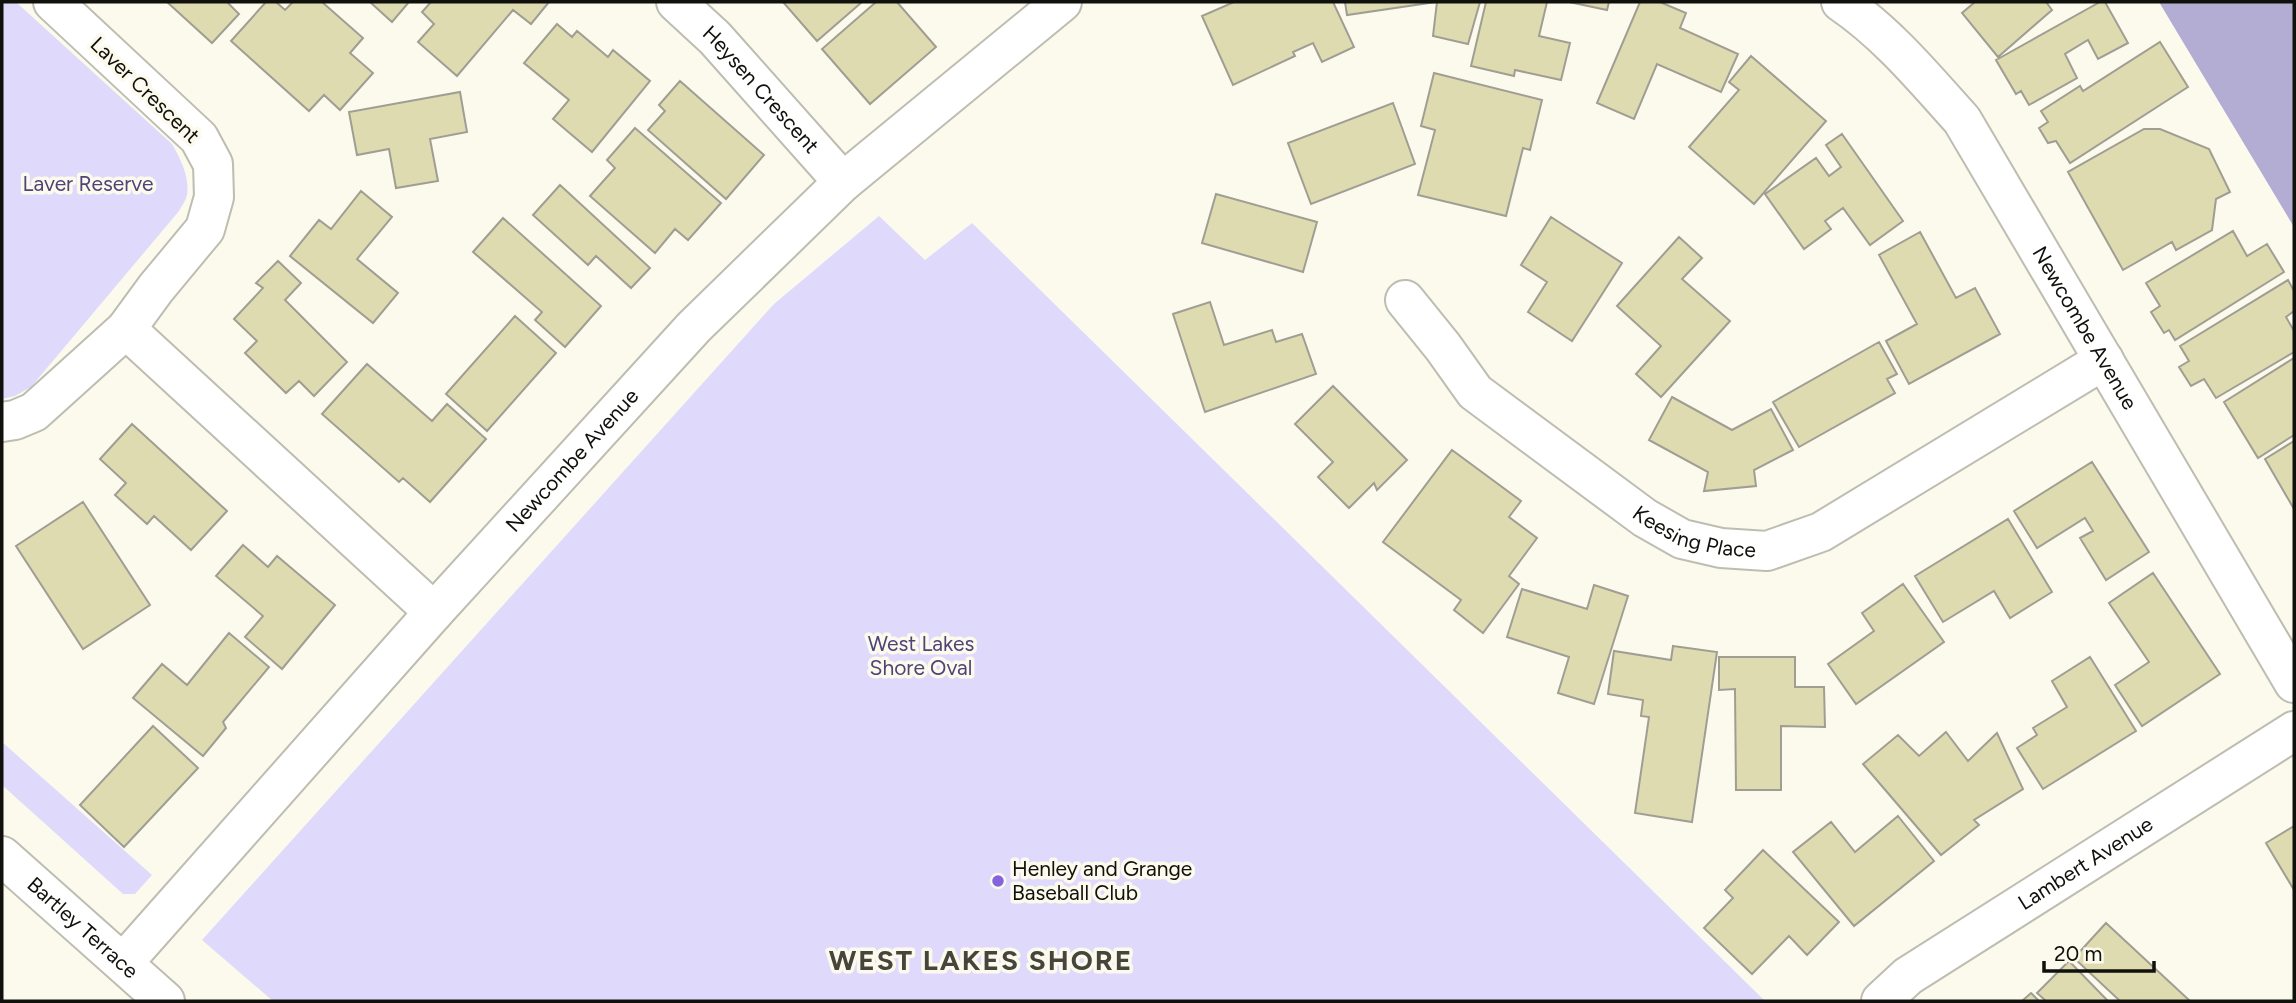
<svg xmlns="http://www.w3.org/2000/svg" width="2296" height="1003" font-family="Figtree,sans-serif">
	<rect width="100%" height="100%" fill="#fbfaed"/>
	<path fill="#dfdafc" d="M2,2H16L172,144C180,158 190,177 187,195C186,200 182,206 179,211L31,387L15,396L2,399Z
		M879,216L925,260L972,223L1765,1001H273L202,940L774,304Z
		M2,742L152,875L135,894H123L2,785Z"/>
	<path fill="#b3add3" d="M2159,2H2294V227Z"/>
	<path fill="#dfdbb1" stroke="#a09e93" stroke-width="2" d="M167,2H227L239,14L212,43Z
		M266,2H276L285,10L293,2H322L363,38L350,53L373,73L340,110L324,95L309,111L231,41Z
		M370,2H409L392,22Z
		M431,2H549L531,24L513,10L457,76L418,42L434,24L422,12Z
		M783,2H862L817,41Z
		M876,2H897L936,47L870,104L822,49Z
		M1234,2H1333L1354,47L1322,62L1313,43L1293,52L1295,56L1233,85L1202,16Z
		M1345,2H1436L1347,15Z
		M1437,2H1480L1468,44L1433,36Z
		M1486,2H1547L1539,36L1570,43L1561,80L1515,70L1514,76L1471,66Z
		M1569,2H1609L1607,10Z
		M1640,2H1660L1686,13L1680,28L1738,54L1721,92L1657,64L1634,119L1597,103Z
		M1975,2H2046L2052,10L1998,57L1962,13Z
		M2100,2H2105L2128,43L2098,59L2088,40L2065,54L2077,78L2029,105L2021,91L2016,94L1996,60Z
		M557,24L572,37L577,31L608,57L613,50L650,81L592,152L553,119L569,100L524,63Z
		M2160,42L2188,87L2070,163L2056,141L2048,143L2039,128L2048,122L2041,111L2080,86L2083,91Z
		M1751,56L1826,121L1754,204L1689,147L1739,90L1729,82Z
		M1434,73L1542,100L1530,150L1523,148L1506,216L1418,195L1435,130L1421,126Z
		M680,81L764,155L726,199L648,130L665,111L659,105Z
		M460,92L467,132L430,139L438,181L396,188L389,149L357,155L349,112Z
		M1393,103L1415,164L1311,204L1288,143Z
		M635,128L721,203L688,240L675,229L655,253L590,196L615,168L607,160Z
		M2144,129H2160L2209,149L2230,192L2216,199L2212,230L2176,250L2172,242L2123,270L2068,172Z
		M1842,134L1903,221L1870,245L1843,208L1825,221L1831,229L1804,249L1765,194L1816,158L1829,176L1841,167L1826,145Z
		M560,185L650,268L631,288L596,256L588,265L533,215Z
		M361,191L392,217L357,259L398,293L373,323L290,256L319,220L331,229Z
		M1216,194L1317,222L1303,272L1202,243Z
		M1551,217L1622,263L1572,341L1528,312L1547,282L1521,265Z
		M503,218L601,306L565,347L535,320L542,312L473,252Z
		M2233,231L2247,256L2267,244L2284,272L2175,340L2169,330L2164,333L2151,312L2160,306L2146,283Z
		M1920,232L1956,298L1975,288L2000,334L1909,384L1886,341L1917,324L1879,255Z
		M1679,237L1702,258L1682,279L1730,321L1661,397L1636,374L1661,346L1617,306Z
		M278,261L301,283L285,300L347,362L314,396L299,381L286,393L245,353L257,341L234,319L263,288L256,283Z
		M2288,280L2294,291V311L2286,317L2294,331V352L2216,398L2204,379L2191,386L2179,367L2189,361L2180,346Z
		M1210,302L1224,345L1272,330L1276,342L1302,334L1316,374L1205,412L1173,314Z
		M515,316L556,353L487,431L446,394Z
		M1879,342L1897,374L1887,379L1895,393L1799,447L1773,402Z
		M2294,358V435L2258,458L2224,402Z
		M367,364L432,421L447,404L486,439L430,502L403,478L399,482L322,414Z
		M1333,386L1407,460L1377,490L1374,483L1349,508L1318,477L1333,462L1295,424Z
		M1672,397L1732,430L1771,409L1793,450L1754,470L1756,486L1704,491L1708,472L1649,440Z
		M132,424L227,511L191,550L154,516L147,524L115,495L126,483L100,459Z
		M2294,441V509L2265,459Z
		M1452,450L1521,501L1509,517L1537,538L1509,576L1519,584L1483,633L1454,610L1461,600L1383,542Z
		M2092,462L2149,552L2106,580L2080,538L2093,531L2085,518L2037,548L2014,511Z
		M83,502L150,605L83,649L16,546Z
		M2008,519L2052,592L2010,618L1994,591L1943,622L1915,576Z
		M243,545L268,567L277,556L335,605L282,669L245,637L263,616L216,576Z
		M2153,573L2220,674L2142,726L2115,685L2149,662L2109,603Z
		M1903,584L1944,642L1856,704L1828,664L1874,631L1862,613Z
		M1594,585L1628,596L1594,704L1558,693L1569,657L1507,637L1522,589L1587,609Z
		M229,633L269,667L223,722L226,728L203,756L133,698L162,664L187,685Z
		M1673,646L1717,652L1692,822L1635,813L1649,717L1641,716L1643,700L1608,694L1614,651L1671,660Z
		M1719,657H1795V687H1824L1825,727L1781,726V790H1736L1735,689L1719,690Z
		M2090,657L2136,731L2043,789L2017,748L2037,735L2033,728L2067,707L2052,681Z
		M153,726L198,768L124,847L80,805Z
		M1946,732L1968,761L1997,733L2023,789L1974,820L1979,825L1941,855L1863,764L1898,735L1919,756Z
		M1898,816L1934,861L1854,926L1793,852L1831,822L1855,852Z
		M2294,826V890L2266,843Z
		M1763,850L1839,922L1807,955L1789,936L1752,974L1704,928L1733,898L1725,890Z
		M2106,923L2190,1001H2120L2074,958Z
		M2069,961L2108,1001H2046L2037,993Z
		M2031,993L2039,1001H2022Z"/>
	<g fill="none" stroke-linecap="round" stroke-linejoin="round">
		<g stroke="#bebdb1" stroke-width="42">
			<g id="minor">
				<path id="s1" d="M676,2L715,38L843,182"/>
				<path id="s2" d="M1841,2C1888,34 1924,78 1962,120L2294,683"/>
				<path id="s3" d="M1405,300L1443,347L1475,392L1645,518L1682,539L1721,548L1767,551L1821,532L2104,360"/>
				<path d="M126,329L434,612"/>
				<path d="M2,422L15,420L34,412L126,329L156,288L205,229L214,197L213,164L199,138L53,2"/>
				<path id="s4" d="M2,856L165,1001"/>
				<path id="s5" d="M123,963L434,612L694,327L843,182L1062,2"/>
				<path id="s6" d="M1881,1001L1908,976L2294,731"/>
			</g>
		</g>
		<use href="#minor" stroke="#fff" stroke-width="38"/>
	</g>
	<circle fill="#8463de" stroke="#fbfaed" stroke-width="2.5" cx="998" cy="881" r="7"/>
	<g text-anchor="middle" stroke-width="7" stroke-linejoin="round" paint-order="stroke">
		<g font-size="21" fill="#10100c" stroke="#fbfaed">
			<text transform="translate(145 90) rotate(44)" y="7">Laver Crescent</text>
			<text dy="7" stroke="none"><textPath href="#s1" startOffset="122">Heysen Crescent</textPath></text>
			<text dy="7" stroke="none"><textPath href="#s2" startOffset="411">Newcombe Avenue</textPath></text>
			<text dy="7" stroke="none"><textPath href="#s5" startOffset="674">Newcombe Avenue</textPath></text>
			<text dy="7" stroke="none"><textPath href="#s3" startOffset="380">Keesing Place</textPath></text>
			<text dy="7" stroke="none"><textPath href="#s6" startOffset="247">Lambert Avenue</textPath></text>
			<text dy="7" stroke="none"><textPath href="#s4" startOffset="108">Bartley Terrace</textPath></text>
		</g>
		<g font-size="21" fill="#4f4478" stroke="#fbfaed">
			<text x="88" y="191">Laver Reserve</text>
			<text x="921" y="651">West Lakes<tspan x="921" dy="24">Shore Oval</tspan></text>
		</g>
		<g font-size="21" fill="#10100c" stroke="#fbfaed" text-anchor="start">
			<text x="1012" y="876">Henley and Grange<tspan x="1012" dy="24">Baseball Club</tspan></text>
		</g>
		<g font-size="28" font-weight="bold" letter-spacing="2" fill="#46453b" stroke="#fbfaed">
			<text x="981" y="970">WEST LAKES SHORE</text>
		</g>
	</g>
	<rect width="2296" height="1003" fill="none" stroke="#10100c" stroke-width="7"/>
	<path d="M2044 961v10h110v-10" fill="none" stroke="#10100c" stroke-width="3.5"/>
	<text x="2054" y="961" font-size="21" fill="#10100c" stroke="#fbfaed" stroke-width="5" paint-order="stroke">20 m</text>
</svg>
